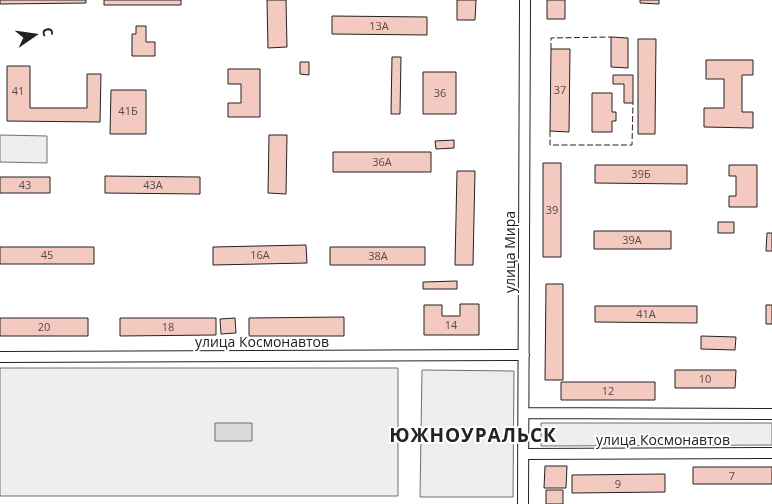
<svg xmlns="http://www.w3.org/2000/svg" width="772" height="504" font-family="'Open Sans',sans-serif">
	<rect width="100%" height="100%" fill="#fff"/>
	<path fill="#eee" stroke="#6f6f6f" d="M0,135L47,136V163L0,162Z
		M0,368H398V496H0Z
		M541,423H772V445L541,446Z"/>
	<path fill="#ededed" stroke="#6f6f6f" d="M422,370L514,371L513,497H420Z"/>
	<path fill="#d9d9d9" stroke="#6f6f6f" d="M215,423H252V441H215Z"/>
	<path fill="#f3c9c0" stroke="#222" d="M0,0H86V3L0,4Z
		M104,0H181V5H104Z
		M267,0H286L287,47L268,48Z
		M457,0H476L475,20H457Z
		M547,0H565V19H547Z
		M640,0H659V4L640,3Z
		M332,16L427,17V35L332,34Z
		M136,26H146V42H155V56H132V34H136Z
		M611,37L628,38V68L611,67Z
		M638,39H656L655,134H638Z
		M551,49H570L569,132L550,131Z
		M392,57H401L400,114H391Z
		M706,60H753V75H742V112H753V128L704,127V108H724V79H706Z
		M300,62H309V75L300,74Z
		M7,66H30V108H87V74H101L100,122L7,121Z
		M228,69H260V117H228V103H241V84H228Z
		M423,72H456V114H423Z
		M613,75H633V103H624V84H613Z
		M111,90H146V134H110Z
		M592,93H612V112H616V121H612V132H592Z
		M269,135H287L286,194L268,193Z
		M454,140V148L436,149L435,141Z
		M333,152H431V172H333Z
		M543,163H561V257H543Z
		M595,165H687V184L595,183Z
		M729,165H757V207H729V196H736V176H729Z
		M457,171H475L473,265H455Z
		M105,176L200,177V194L105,193Z
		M0,177H50V193H0Z
		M718,222H734V233H718Z
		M594,231H671V249H594Z
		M767,233H772V251H766Z
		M306,245L307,263L213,265V247Z
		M0,247H94V264H0Z
		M330,247H425V265H330Z
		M457,281V289H423V282Z
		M546,284H563V380H545Z
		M460,304H479V335H424V305H442V316H460Z
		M766,305H772V324H766Z
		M595,306H697V323L595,322Z
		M344,317V336H249V318Z
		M0,318H88V336H0Z
		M120,318H216V335L120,336Z
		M235,318L236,333L221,334L220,319Z
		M701,336L736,337L735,350L701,349Z
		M675,370H736L735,388H675Z
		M561,382H655V400H561Z
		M545,466H567L566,488H544Z
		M693,467H772V484H693Z
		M665,474V492L572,493V475Z
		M546,490H563V504H546Z"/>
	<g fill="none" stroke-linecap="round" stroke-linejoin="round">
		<g stroke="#222" stroke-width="12">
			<path id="minor" d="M0,357L524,355
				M524,413L772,414
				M523,454L772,453
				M523,504L525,0"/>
		</g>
		<use href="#minor" stroke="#fff" stroke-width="10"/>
		<path stroke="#222" stroke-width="1" stroke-dasharray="6 2.5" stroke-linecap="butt" d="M551,49V38L611,37
			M550,131V145H632L633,103"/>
	</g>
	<g text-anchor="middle" stroke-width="4" stroke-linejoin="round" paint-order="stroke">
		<g font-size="11" fill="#564c4a">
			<text x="379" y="30">13А</text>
			<text x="560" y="94">37</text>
			<text x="18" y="95">41</text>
			<text x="440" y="97">36</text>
			<text x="128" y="115">41Б</text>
			<text x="382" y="166">36А</text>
			<text x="641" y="178">39Б</text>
			<text x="25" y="189">43</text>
			<text x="153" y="189">43А</text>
			<text x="552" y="214">39</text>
			<text x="632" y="244">39А</text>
			<text x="47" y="259">45</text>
			<text x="260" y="259">16А</text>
			<text x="378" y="260">38А</text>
			<text x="646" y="318">41А</text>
			<text x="451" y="329">14</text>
			<text x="44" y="331">20</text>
			<text x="168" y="331">18</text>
			<text x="705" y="383">10</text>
			<text x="608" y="395">12</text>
			<text x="732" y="480">7</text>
			<text x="618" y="488">9</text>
		</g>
		<g font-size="14" fill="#222" stroke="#fff">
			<text transform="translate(510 252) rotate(-90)" y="5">улица Мира</text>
			<text x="262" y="347">улица Космонавтов</text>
			<text x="663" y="445">улица Космонавтов</text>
		</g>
		<g font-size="19" font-weight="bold" letter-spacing="1" fill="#222" stroke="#fff">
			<text x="473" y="442">ЮЖНОУРАЛЬСК</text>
		</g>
	</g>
	<g transform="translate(35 35) rotate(77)" stroke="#ffffff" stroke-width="4" paint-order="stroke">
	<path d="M0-4L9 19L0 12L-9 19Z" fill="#222222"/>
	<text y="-8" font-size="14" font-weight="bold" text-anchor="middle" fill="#222222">С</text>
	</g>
</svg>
